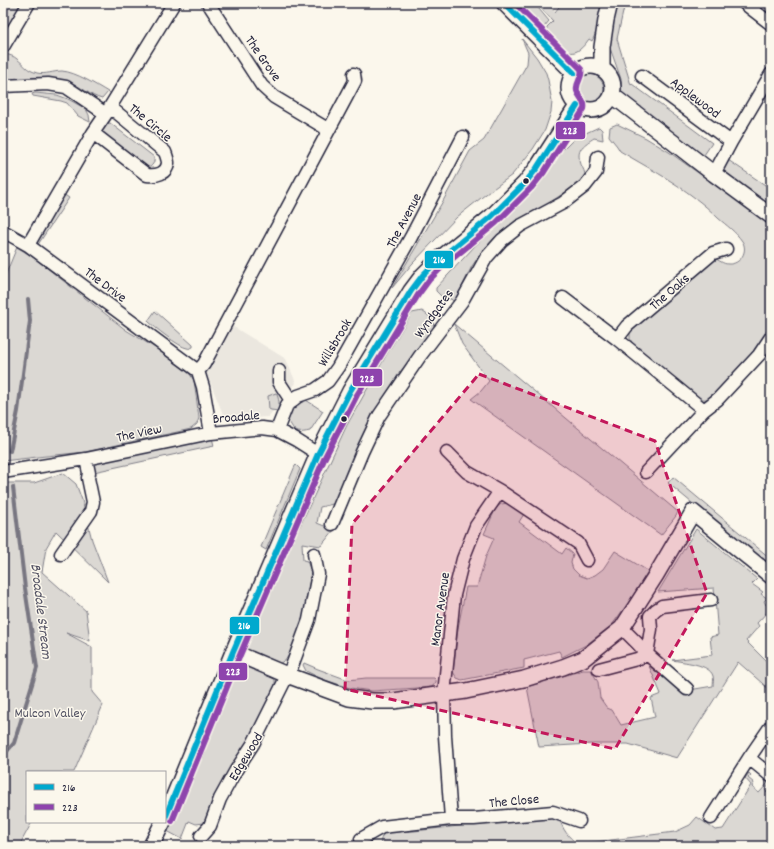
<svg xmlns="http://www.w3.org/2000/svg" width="774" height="849" font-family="Dekko,sans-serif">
	<rect width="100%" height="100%" fill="#fbf7ec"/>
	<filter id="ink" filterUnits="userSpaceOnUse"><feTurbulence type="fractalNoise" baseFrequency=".025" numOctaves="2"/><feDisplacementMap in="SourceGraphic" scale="8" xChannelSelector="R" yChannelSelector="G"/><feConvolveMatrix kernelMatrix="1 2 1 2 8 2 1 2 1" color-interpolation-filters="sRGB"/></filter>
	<g filter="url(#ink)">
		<path fill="#ebe7df" d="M229,324L286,359L296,383L268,417L225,419L205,369Z"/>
		<path fill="#dbd8d3" stroke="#7e7d87" d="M3,3H22L3,35Z
			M518,3H534L549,21L544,27Z
			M539,3H547L555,12L562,3H603C600,16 598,30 592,41L589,39C571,65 562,48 547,32V27L553,21L537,4Z
			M615,3H625L617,39L631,85L632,84L712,143L702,158L622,98L621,79L610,48V32Z
			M522,39L537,58L546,73L548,80L552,102L551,112L545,130L533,149L512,175L486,194L457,217L412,264L392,288L443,201L470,151L484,140L527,64L528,53Z
			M5,54C9,55 14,56 17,59C26,66 25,69 37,73C45,75 54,71 62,71C76,72 96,85 108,92L102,99C90,96 81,86 69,82C59,79 39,76 28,78C23,79 19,81 13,80C6,78 3,73 3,66C3,61 2,58 5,54Z
			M574 89a15 15 0 1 1 30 0a15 15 0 1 1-30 0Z
			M35,93L57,95L68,99L86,109L89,115L90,122L78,116L67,103L61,101L33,96L32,94Z
			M108,123H110L154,157C155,163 152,166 148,168L100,133L106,124Z
			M617,124L646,138L669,152L771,225V327L749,357L715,395C709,399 705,401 698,397L633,344L630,339V333L634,327L679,291L714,258C719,260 723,264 728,264C740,265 749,251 742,241C736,232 726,225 718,218C711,211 703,204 695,198C672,180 645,166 620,151L617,146L609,136L610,127Z
			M599,127L602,130L603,140L594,138C585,144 576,149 580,161C581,166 584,169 585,174L581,180L576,185L543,207L517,221L507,227L494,238L482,252L472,266L456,299L453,301L451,299L445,300L436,291V288L474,247L496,227L521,202L549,169L560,153L575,138Z
			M728,160L771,189V209L719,174Z
			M63,194L69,198L37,246L35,244Z
			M17,247L33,257L126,330L157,349L189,373L194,380L199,418L197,424L191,429L85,452L46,456L3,461V281Z
			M155,311L193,345V347C190,348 190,349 187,348C179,347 154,327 148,321Z
			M422,311L433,319L434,330L421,345L400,372L374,413L346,477L333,504L320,507L317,523L334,530L321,546L302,543L303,560L307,561L311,571L306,605L298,638L287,658L278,665L243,650L271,576L300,526L347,425L387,354L412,313Z
			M454,324L678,512L676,516L661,535L471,399L481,391L489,381L462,344Z
			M276,393C279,398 280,405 278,411L271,410L269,409L268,396Z
			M306,400L323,411L310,431C300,433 296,434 291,425C287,418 287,420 288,412L298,404Z
			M211,433L214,446L89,473L86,459Z
			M296,465L300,469L266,550L261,547L295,466Z
			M63,473L76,484L82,500L92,540L108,582L56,531L46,548L42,572L86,611L90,641L66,633L92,647V692L103,705L74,772H27V822H32L19,846H3V676L7,624L3,583V483H34Z
			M673,477L770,558L764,563L668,483Z
			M508,503L524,514L519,522L562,554L566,548L573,554L571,563L573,569L579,575L587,578L595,575L603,569L615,551L648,571L631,599L612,625L586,645L562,657L559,651L524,660V668L462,680L457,678L453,672L458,628L466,587H477L486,556L494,538L484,534L496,508L501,504Z
			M696,529L757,579L752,584L763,592L761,594L767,598L764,601L766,605L770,602L771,603V608L757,623L759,626L746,641L771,666V691L738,662L677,758L628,744H590L539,747L527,687L583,670H591L598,682L600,698L607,708L612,710L621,725L655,717L651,698L661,694L649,666L678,689H695L713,686C713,683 714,680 713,676C710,664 682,662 672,660L712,655L710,637L718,635L714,588L658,592Z
			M304,663L318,669L348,680L366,678H434L436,680V682L432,687L372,691L350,688L322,679L306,671L303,665Z
			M243,666L251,667L275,676V689L231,773L214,797L204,823L196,824L189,821L182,839L167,831L237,669Z
			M749,773L751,775L748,778L754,783L752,787L759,793L768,783L757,773L762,775L771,783L765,790L771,796V846H381C380,840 381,836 386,832L414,831L550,816L560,820C563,830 568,836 576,843L595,842L675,832L690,825L697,817L715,830L723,829L751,785L745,778Z"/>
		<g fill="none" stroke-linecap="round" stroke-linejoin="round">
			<path stroke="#787681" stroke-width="4" d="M10,451L18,411L30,321L28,299
				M3,756L14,743L37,668L25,588L13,487"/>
			<g stroke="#22223b" stroke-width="15">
				<path id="minor" d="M208,3L262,86L274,97L329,130
					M744,3L771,24
					M3,47L29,3
					M642,76L731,142
					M3,86L48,84L66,87L106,114
					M93,133L110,108
					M714,174L731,142L771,74
					M3,231L28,245L198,371L203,387L211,433
					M28,245L93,133L147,175C156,176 167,174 168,163C168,160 166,155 165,152L110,107L174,3
					M563,298L617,339L704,410
					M617,339L627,326L713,253L726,249
					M198,371L204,364L355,81L354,74
					M279,371V382L292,402
					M277,430L287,405L298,396L315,390L328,381L338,367L411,237L463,137
					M447,452L467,472L500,491L578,543L587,560
					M3,472L86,459L211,433L262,428L277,430L296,440L318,454
					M646,472L704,410L718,399L759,355L771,337
					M332,524L362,452L379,416L420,356L462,301L486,258L502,240L520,226L563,203L585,186L596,172L598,157
					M61,554L91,511L93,502L88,478L89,473L86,459
					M622,628L637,643L647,654L687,689
					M599,669L637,659L647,654L651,629L650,616L656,610L662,606L711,600
					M749,758L771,776
					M711,818L749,758L771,726
					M451,819L445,736L444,694L454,595L463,559L476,526L500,491
					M201,836L210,826L220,799L236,770L253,744L292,666L309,620L318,574L314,554
					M361,839L382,827L451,819H474L553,812L579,821"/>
			</g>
			<g stroke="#22223b" stroke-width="18">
				<path id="tertiary" d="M504,3L574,73
					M569 88a22 22 0 1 1 44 0a22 22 0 1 1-44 0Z
					M602,68V47L606,20L610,3
					M612,95L714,174L771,216
					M233,652L287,675L349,698L372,701H393L466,691L524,679L563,667L583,659L622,628L656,575L693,512L771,576
					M165,818L233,652L318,454L350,391L411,291L423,275L436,262L491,217L525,183L537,168L577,106
					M151,846L163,822"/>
			</g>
			<use href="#minor" stroke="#fbf7ec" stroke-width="12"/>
			<use href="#tertiary" stroke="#fbf7ec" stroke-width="15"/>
			<g stroke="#fbf7ec" stroke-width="9">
				<path id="bus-1" d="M504,3L574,73
					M165,818L233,652L318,454L350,391L411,291L423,275L436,262L491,217L525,183L537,168L577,106"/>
			</g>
			<g stroke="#fbf7ec" stroke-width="9">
				<path id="bus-2" d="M172,821L240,655L325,457L357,395L418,295L429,280L441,268L496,223L531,188L544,172L584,109C586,101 579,98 577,91C575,82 584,77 581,69L515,3"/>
			</g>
			<use href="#bus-1" stroke="#00a9ce" stroke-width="6"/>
			<use href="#bus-2" stroke="#8e44ad" stroke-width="6"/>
		</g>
	</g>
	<path fill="#c2185b" fill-opacity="0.2" stroke="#c2185b" stroke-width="3" stroke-dasharray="8 5" stroke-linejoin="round" d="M479,374L655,441L707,593L615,749L345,689L352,524Z"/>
	<g fill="#22223b" stroke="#fbf7ec" stroke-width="1.5">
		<circle cx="526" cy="181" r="3.5"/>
		<circle cx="344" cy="419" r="3.5"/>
	</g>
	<g text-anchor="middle" stroke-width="3" stroke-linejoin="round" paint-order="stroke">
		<g font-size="14" fill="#22223b" stroke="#fbf7ec">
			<text transform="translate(264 58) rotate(55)" y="5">The Grove</text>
			<text transform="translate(696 97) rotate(37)" y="5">Applewood</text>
			<text transform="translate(151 122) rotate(40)" y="5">The Circle</text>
			<text transform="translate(403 220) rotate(-62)" y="5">The Avenue</text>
			<text transform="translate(106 284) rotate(37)" y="5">The Drive</text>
			<text transform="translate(669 291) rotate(-41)" y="5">The Oaks</text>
			<text transform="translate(433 313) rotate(-54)" y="5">Wyndgates</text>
			<text transform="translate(334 342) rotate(-59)" y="5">Willsbrook</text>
			<text transform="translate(236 416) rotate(-5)" y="5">Broadale</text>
			<text transform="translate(139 432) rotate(-12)" y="5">The View</text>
			<text transform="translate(439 609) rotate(-82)" y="5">Manor Avenue</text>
			<text transform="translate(245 756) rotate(-59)" y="5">Edgewood</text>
			<text transform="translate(514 800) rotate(-5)" y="5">The Close</text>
		</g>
		<g font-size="14" fill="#505061" stroke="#fbf7ec">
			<text x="50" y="717">Mulcon Valley</text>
		</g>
		<g font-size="15" font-style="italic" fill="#545364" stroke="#fbf7ec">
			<text transform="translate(42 611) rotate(83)" y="5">Broadale Stream</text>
		</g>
	</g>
	<g stroke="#fbf7ec" stroke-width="1.5">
		<rect x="555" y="121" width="31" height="19" rx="4" fill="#8e44ad"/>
		<rect x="424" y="250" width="30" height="19" rx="4" fill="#00a9ce"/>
		<rect x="352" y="368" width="31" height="19" rx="4" fill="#8e44ad"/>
		<rect x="229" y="616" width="31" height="19" rx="4" fill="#00a9ce"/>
		<rect x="218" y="662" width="30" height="19" rx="4" fill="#8e44ad"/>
	</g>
	<g font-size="11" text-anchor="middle" font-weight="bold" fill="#fff">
		<text x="570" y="134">223</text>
		<text x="439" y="263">216</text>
		<text x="367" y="382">223</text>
		<text x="244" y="629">216</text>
		<text x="233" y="675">223</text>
	</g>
	<rect width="774" height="849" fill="none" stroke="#fbf7ec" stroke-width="16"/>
	<rect x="8" y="8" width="758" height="833" fill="none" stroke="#22223b" stroke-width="1.5" filter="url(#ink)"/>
	<rect x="26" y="771" width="140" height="52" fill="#fbf7ec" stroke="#a4a2a5"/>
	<rect x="34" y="784" width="20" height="6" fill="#00a9ce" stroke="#a4a2a5"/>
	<text x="62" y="791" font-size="12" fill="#22223b">216</text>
	<rect x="34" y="804" width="20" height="6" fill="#8e44ad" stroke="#a4a2a5"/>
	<text x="62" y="811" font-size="12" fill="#22223b">223</text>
</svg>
